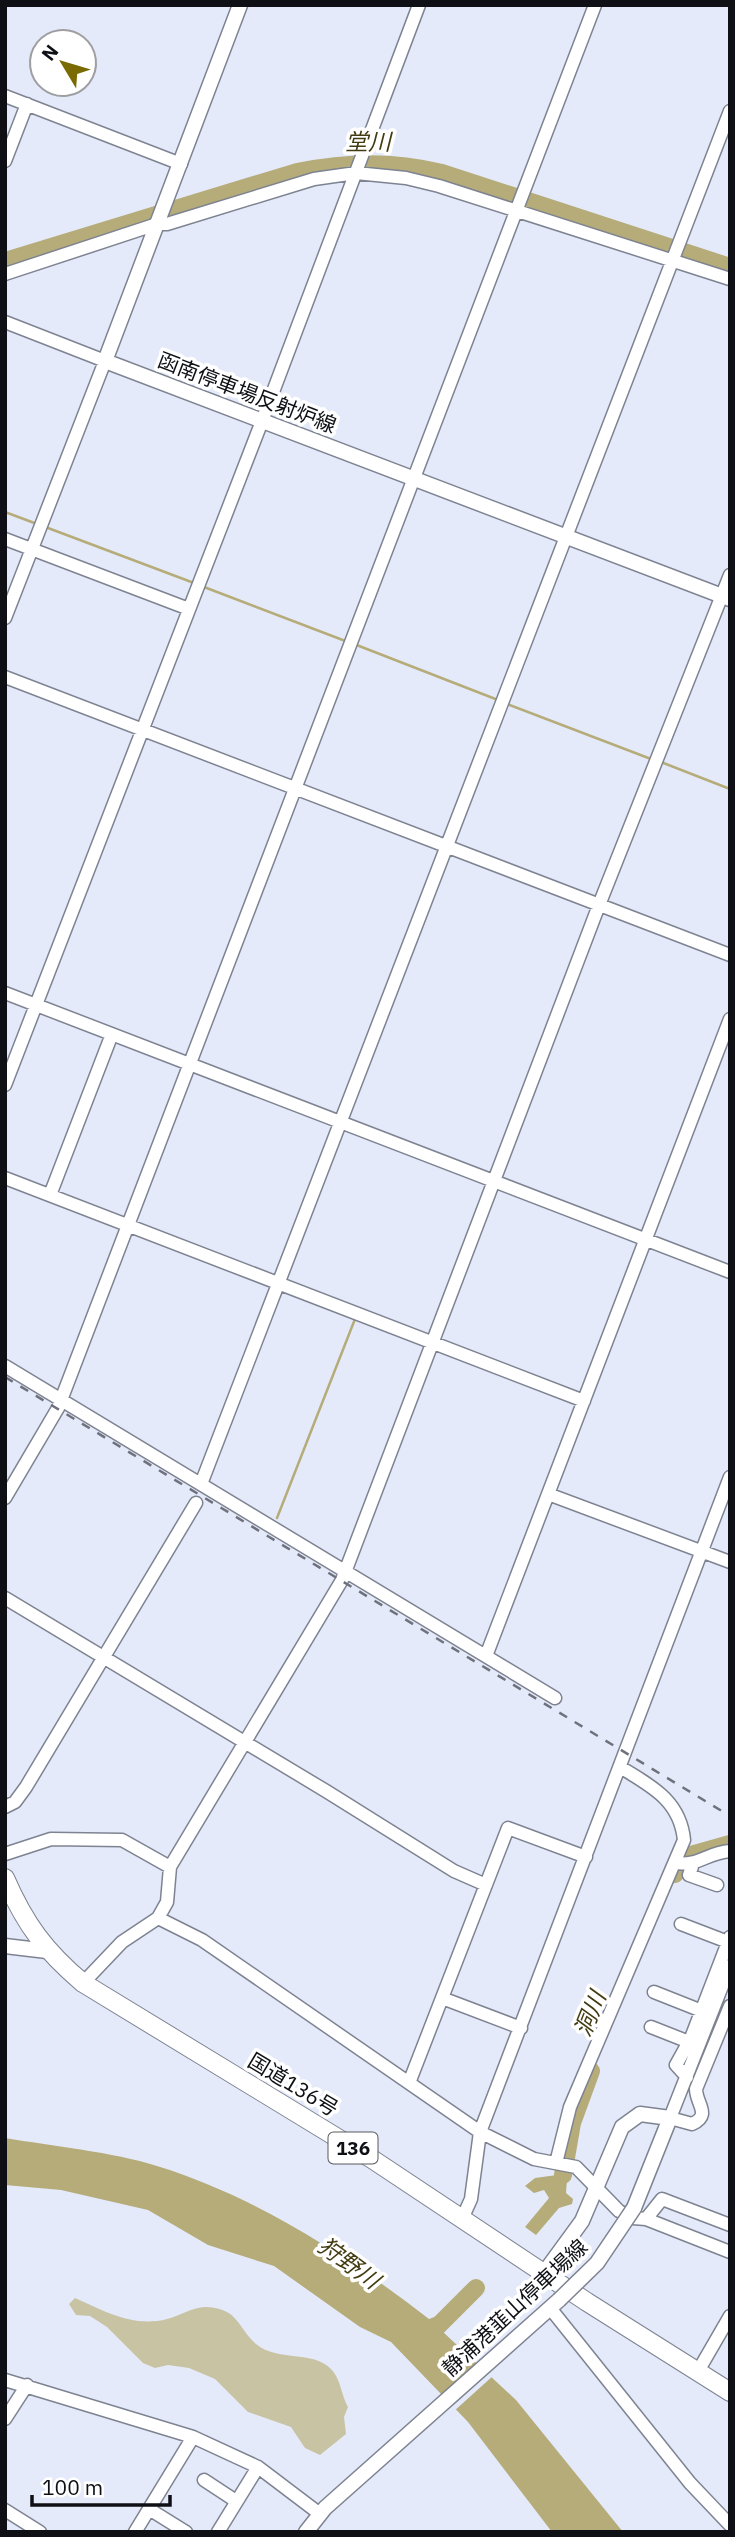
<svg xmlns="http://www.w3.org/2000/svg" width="735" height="2537" font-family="'IBM Plex Sans','Noto Sans JP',sans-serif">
	<rect width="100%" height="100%" fill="#e4eafa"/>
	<path fill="#c8c3a3" d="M75,2298C104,2311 134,2328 167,2319C179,2316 195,2306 207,2307C239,2309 237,2327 256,2344C277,2362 313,2350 331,2369C341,2379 341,2395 348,2407L344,2417L346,2434L320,2455L305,2448L291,2427L248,2412L215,2379L189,2368L168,2365L155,2368L143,2363L107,2327L90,2316L76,2315L69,2304Z"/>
	<path fill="#b5ac79" d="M5,2138C52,2146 113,2152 157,2166C257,2197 346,2255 429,2319L445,2313L450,2318L443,2332L516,2400L623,2532H552L468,2422L391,2342L360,2327L274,2266L208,2245L148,2210L61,2190L5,2185Z
		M562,2151H569L566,2193L573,2199L572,2204L559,2208L536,2235L525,2227L549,2198L544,2190L534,2193L525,2186L535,2178L557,2175Z"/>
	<path fill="#e4eafa" d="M490,2372L494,2375L453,2412L450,2408Z"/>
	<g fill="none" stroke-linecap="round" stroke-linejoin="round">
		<path stroke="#b5ac79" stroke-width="2.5" d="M5,512L37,524
			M48,528L194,583
			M204,587L348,642
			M354,644L498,700
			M507,704L651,759
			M661,762L730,789
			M277,1518L355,1319"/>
		<path stroke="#b5ac79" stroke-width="18" d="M5,261L297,172C348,162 392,161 442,173L730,267
			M675,1874L691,1855L730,1844
			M563,2175L572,2123L591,2071
			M431,2333L476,2288"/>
		<g stroke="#7e8391" stroke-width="15">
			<path id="minor" d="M5,96L181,164
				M5,161L27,104
				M5,274L157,224H167L314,179L356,173L406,178L439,186L730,279
				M5,322L105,361L5,618
				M5,539L189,609
				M5,677L730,955
				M5,993L730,1272
				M5,1085L262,421L419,5
				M5,1178L584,1401
				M50,1195L112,1034
				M5,1366L555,1698
				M201,1484L730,111
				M548,1494L730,1562
				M5,1498L58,1408L595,5
				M5,1598L326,1791L454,1871L486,1885
				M486,1656L730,1019
				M5,1807L15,1802L26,1787L196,1503
				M5,1854L51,1839L122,1840L170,1867
				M675,1863C700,1866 706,1853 730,1851
				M693,1864L689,1875L717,1885
				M158,1918L202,1940L480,2132L534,2159L576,2167L619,2211L633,2218L646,2219L662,2199L730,2225
				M681,1924L728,1942
				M730,1966L670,2118L692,2124C712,2115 696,2104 696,2089L730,2006
				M83,1983L122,1942L158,1918L167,1902L170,1867L342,1580L599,905L730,575
				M654,1992L702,2011
				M442,1998L521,2028
				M651,2027L689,2042
				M687,2077L676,2065L691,2038L730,1937
				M409,2083L508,1828L586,1857
				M556,2163L570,2107L684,1840C680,1800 651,1786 620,1767
				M462,2219L471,2199L480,2132L730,1477
				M646,2219L730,2252
				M550,2308L690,2483L730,2525
				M697,2373L730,2316
				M5,2380L193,2437L258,2467L320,2514
				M5,2419L27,2385
				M204,2480L236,2501
				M149,2509L186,2532
				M5,2510L40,2532
				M135,2532L193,2437
				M218,2532L258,2467"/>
		</g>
		<g stroke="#7e8391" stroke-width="17">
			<path id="major" d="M240,5L105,361L730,599
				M5,1946L47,1951
				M544,2273L582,2221L622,2127L640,2114L670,2118L634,2208
				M306,2532L325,2508L559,2300"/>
		</g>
		<g stroke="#7e8391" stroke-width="20">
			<path id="highway" d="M5,1878C25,1924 45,1951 83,1983L372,2159L587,2302L730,2392"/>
		</g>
		<use href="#minor" stroke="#fff" stroke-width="12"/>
		<use href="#major" stroke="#fff" stroke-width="14"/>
		<use href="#highway" stroke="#fff" stroke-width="18"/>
		<path stroke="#6f727c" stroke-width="2.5" stroke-dasharray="9 9" stroke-linecap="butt" d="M5,1377L730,1816"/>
		<g stroke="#7e8391" stroke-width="17" stroke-linecap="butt">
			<path id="major-bridge" d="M559,2300L597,2263L634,2208"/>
		</g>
		<use href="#major-bridge" stroke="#fff" stroke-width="14"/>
	</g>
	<g text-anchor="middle" stroke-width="7" stroke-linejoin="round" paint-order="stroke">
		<rect fill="#fff" stroke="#57585c" stroke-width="2" x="328.5" y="2132.5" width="49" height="31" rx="5"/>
		<g font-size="19" font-weight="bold" fill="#0f1016">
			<text x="353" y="2155">136</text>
		</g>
		<g font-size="21" fill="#0f1016" stroke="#fff">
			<text transform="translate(247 393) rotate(21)" y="7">函南停車場反射炉線</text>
			<text transform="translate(293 2085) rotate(31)" y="7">国道136号</text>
			<text transform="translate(515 2308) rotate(-43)" y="7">静浦港韮山停車場線</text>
		</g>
		<g font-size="23" font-style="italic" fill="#433c12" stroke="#fff">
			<text x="368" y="150">堂川</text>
			<text transform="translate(590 2014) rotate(-68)" y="8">洞川</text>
			<text transform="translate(349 2263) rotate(36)" y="8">狩野川</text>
		</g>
	</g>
	<rect width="735" height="2537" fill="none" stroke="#0f1016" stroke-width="14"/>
	<g transform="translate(63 63) rotate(308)"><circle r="33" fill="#ffffff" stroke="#9f9fa2" stroke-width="2"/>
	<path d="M0-5L12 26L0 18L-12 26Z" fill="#796a01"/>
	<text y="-10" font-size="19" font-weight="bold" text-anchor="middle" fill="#0f1016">N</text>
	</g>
	<path d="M32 2495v10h138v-10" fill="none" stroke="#0f1016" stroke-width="3.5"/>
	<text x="42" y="2495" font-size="21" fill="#0f1016" stroke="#ffffff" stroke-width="5" paint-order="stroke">100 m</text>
</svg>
